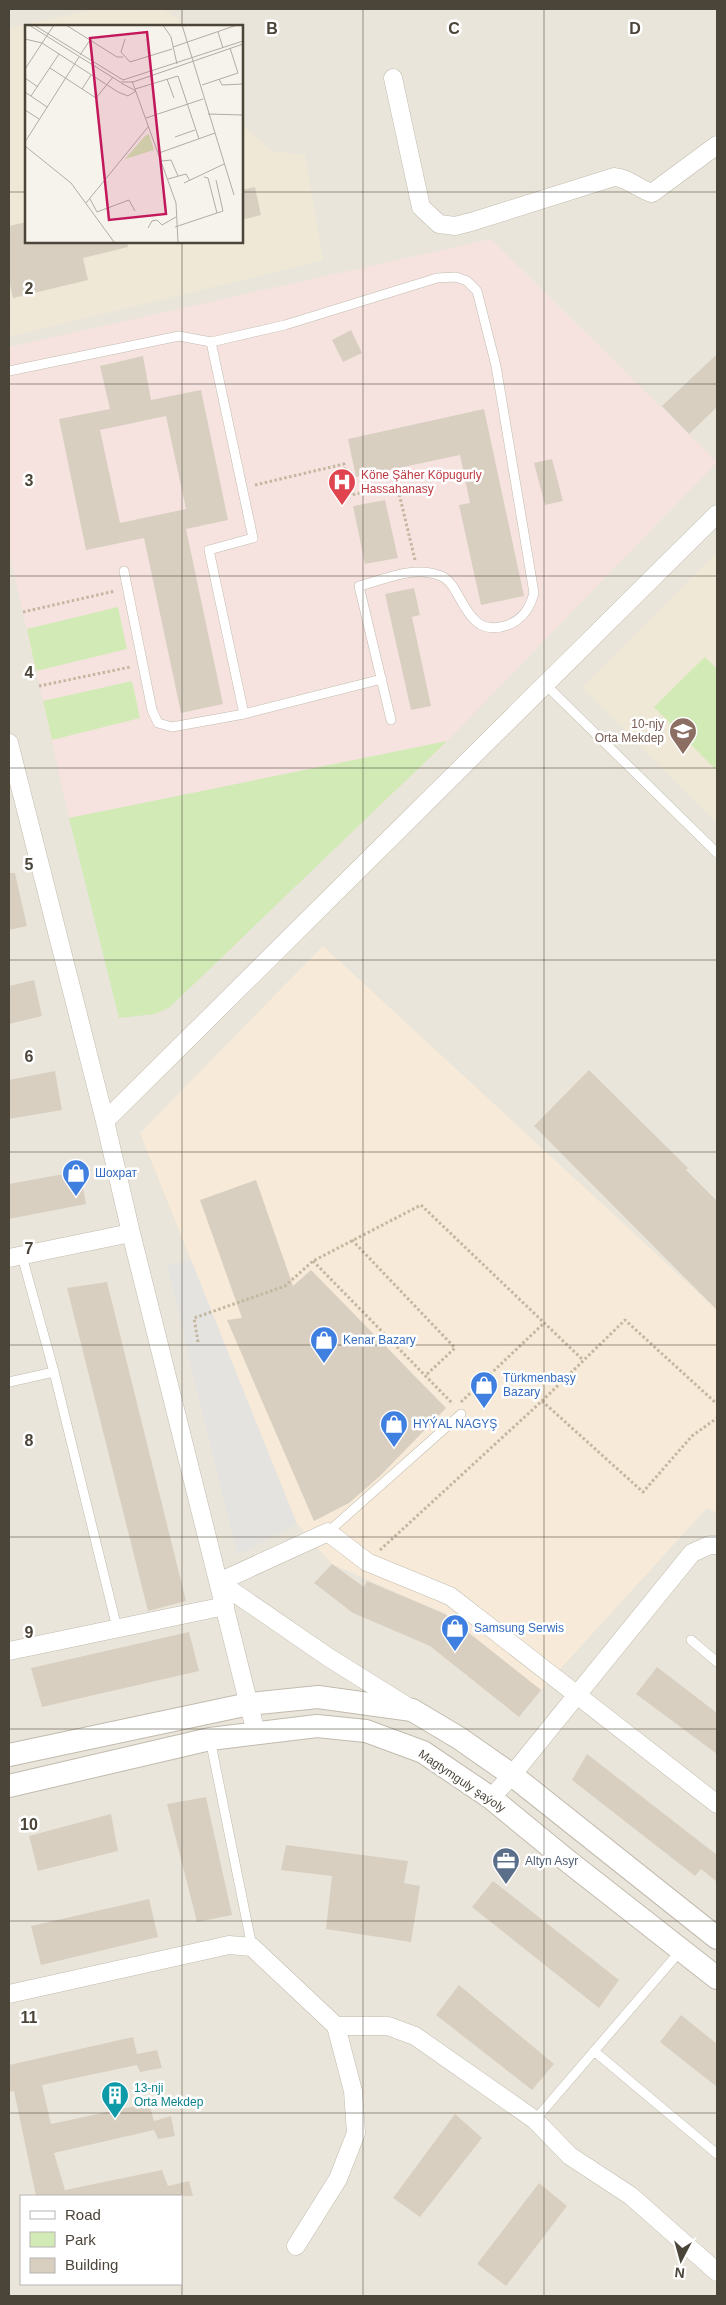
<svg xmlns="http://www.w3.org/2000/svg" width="726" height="2305" font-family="Arial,sans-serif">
	<rect width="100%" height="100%" fill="#f6f3ec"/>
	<path fill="#eae5da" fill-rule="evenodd" d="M9,9H717V2296H9ZM26,26H241V241H26ZM21,2196H181V2284H21Z"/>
	<path fill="#f7ead8" d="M323,946L717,1310V1513L707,1508L541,1690L443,1613L332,1564L297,1524L140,1133Z"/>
	<path fill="#efe8d6" d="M97,9H161L178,18L181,26H26V241H241V124L272,151L305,155L323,260L9,337V28Z
		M717,552V823L582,687Z"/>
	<path fill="#f6e3e0" d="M491,239L717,462L447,741L69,818L9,551V347Z"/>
	<path fill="#d2eab5" d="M118,607L127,649L36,671L27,629Z
		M705,657L717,669V771L654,707Z
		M132,681L140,718L52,740L43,701Z
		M447,741L170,1007L155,1014L119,1018L69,818Z"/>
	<path fill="#e5e3e0" d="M191,1260L297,1524L237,1555L167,1266Z"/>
	<path fill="#d8cfc1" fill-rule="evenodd" d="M255,187L261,215L241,220V190Z
		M26,222V241H127L128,247L83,258L88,280L13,298L9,280V226Z
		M351,330L362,353L343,362L332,340Z
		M717,354V407L689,434L662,406Z
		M143,356L151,400L201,390L228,520L186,529L223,704L181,713L144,538L86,550L59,419L110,409L100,366ZM166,416L186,509L120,523L100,430Z
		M484,409L524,596L481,605L459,505L470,503L460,455L356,477L348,439Z
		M552,459L563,501L545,505L534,463Z
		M385,500L398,558L365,564L353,506Z
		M414,588L420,615L412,617L431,706L411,710L385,594Z
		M9,873H15L27,926L9,930Z
		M34,980L42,1016L9,1024V986Z
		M589,1070L688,1168L686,1170L717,1201V1310L534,1126Z
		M55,1071L62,1110L9,1119V1080Z
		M80,1171L86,1204L9,1219V1184Z
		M256,1180L293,1286L311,1270L446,1408L380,1476L349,1503L314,1521L227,1320L242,1318L200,1200Z
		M107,1282L186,1601L148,1611L67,1288Z
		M332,1564L364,1587L367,1581L445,1614L541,1690L519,1717L430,1646L353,1613L314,1583Z
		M189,1632L199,1671L42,1707L31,1668Z
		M657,1667L717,1713V1754L636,1694Z
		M587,1754L717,1855V1882L701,1869L695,1876L572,1780Z
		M206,1797L232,1915L197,1922L167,1804Z
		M111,1814L118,1851L38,1871L29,1836Z
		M286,1845L408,1861L404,1883L420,1886L411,1942L326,1929L332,1876L281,1870Z
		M493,1881L619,1980L599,2008L472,1907Z
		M149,1899L158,1937L41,1965L31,1926Z
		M459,1985L554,2064L532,2090L436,2015Z
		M681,2015L717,2044V2087L660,2042Z
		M133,2037L137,2054L157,2050L162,2068L140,2072L137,2065L42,2085L51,2124L149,2103L154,2121L171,2116L175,2136L158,2139L154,2130L54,2153L65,2190L162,2170L168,2186L189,2181L193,2196H36L14,2091L9,2092V2065Z
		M455,2114L482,2138L420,2217L393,2198Z
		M539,2183L567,2206L506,2286L477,2264Z"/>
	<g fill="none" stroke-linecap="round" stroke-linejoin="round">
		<g stroke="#c2bbae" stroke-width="10">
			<path id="service" d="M211,342L253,538L209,550L244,714L382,679
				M9,371L179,336L211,342L285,325L437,278L456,277L467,281L477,291L496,366L534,593C530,608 523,619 508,625C464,641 463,584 441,576C414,565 386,579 359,586L391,720
				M124,571L152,710L158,723L172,727L244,714
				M545,684L717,853
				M22,1256L54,1372L117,1628
				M9,1382L54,1372
				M328,1532L461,1414
				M691,1640L717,1662
				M210,1739L252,1947
				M594,2051L717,2154
				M535,2120L681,1950"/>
		</g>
		<g stroke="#c2bbae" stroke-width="19">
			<path id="minor" d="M393,78L421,207L439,224L455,226L471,222L614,177C629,178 638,189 652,193L717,145
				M9,743L105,1121L131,1233L256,1733
				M105,1121L717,514
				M9,1258L131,1233
				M219,1582L328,1532L367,1562L450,1596L717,1804
				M219,1582L328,1657L408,1707
				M9,1651L225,1606
				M491,1798L512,1775L692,1553L710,1545H717
				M9,1994L229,1945L252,1947L336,2026L353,2091L356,2133L338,2179L296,2246
				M336,2026H388L415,2036L535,2120L570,2156L631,2196L717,2272"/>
		</g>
		<g stroke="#c2bbae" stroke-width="24">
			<path id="tertiary" d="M9,1755L249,1704L318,1697L412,1710L459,1738L512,1775L717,1938
				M9,1786L210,1739L317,1726L366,1731L423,1752L491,1798L569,1862L717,1978"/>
		</g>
		<path stroke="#c4b79f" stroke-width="3" stroke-dasharray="2.5 2.5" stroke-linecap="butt" d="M255,485L344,464L351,495L397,485L415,560
			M23,612L115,591
			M39,686L130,667
			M352,1240L455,1348L425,1376
			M313,1261L453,1404
			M198,1342L194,1318L285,1286L313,1261L421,1205L583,1360
			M542,1401L643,1492L692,1436L717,1418
			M461,1402L544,1323
			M380,1550L542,1401L625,1320L717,1404"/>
		<use href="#service" stroke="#fff" stroke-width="9"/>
		<use href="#minor" stroke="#fff" stroke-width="18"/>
		<use href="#tertiary" stroke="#fff" stroke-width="22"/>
	</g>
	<path fill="none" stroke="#4b4439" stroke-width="1" stroke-opacity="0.55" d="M182,9V26M363,9V2296M544,9V2296M9,192H26M241,192H717M182,241V2296M9,384H717M9,576H717M9,768H717M9,960H717M9,1152H717M9,1345H717M9,1537H717M9,1729H717M9,1921H717M9,2113H717"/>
	<defs>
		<g id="hospital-pin" transform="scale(1.4375)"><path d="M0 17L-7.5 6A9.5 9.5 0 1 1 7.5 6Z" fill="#e0444e" stroke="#fff"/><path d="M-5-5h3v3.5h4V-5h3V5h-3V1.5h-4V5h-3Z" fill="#fff"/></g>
		<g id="school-pin" transform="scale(1.4375)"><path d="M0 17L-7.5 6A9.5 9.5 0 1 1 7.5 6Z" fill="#8d6e63" stroke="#fff"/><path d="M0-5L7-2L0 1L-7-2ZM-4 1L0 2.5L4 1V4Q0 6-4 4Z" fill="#fff"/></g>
		<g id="shop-pin" transform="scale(1.4375)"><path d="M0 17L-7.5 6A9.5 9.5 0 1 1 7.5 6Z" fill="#3f7fe0" stroke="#fff"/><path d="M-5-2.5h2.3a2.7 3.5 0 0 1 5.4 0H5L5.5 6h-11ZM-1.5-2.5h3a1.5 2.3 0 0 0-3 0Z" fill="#fff"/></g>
		<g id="office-pin" transform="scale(1.4375)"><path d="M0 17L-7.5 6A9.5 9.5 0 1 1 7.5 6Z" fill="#5c6f8a" stroke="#fff"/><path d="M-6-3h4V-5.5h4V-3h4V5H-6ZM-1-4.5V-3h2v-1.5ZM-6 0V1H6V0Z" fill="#fff"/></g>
		<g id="building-pin" transform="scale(1.4375)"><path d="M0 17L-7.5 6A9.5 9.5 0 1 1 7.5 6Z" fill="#0f9aa8" stroke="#fff"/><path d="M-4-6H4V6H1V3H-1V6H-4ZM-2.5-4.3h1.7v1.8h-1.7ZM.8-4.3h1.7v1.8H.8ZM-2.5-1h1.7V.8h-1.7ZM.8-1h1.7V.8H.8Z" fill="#fff"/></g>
	</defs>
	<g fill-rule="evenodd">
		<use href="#hospital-pin" x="342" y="482"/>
		<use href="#school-pin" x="683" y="731"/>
		<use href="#shop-pin" x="76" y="1173"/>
		<use href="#shop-pin" x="324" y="1340"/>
		<use href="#shop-pin" x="484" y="1385"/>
		<use href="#shop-pin" x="394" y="1424"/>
		<use href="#shop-pin" x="455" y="1628"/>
		<use href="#office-pin" x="506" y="1861"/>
		<use href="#building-pin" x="115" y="2095"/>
	</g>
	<g text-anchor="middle" stroke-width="5" stroke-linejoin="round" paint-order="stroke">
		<g font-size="12" fill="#be3a42" stroke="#fff" text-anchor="start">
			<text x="361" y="479">Köne Şäher Köpugurly<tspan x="361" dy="14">Hassahanasy</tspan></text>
		</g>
		<g font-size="12" fill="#785e54" stroke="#fff" text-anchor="end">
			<text x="664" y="728">10-njy<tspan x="664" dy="14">Orta Mekdep</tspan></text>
		</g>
		<g font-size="12" fill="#366cbe" stroke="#fff" text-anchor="start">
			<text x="95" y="1177">Шохрат</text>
			<text x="343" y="1344">Kenar Bazary</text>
			<text x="503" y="1382">Türkmenbaşy<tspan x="503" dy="14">Bazary</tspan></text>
			<text x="413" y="1428">HYÝAL NAGYŞ</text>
			<text x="474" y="1632">Samsung Serwis</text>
		</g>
		<g font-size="12" fill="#4b4439" stroke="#fff">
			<text transform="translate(462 1781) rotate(34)" y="4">Magtymguly şaýoly</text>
		</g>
		<g font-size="12" fill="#4e5e75" stroke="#fff" text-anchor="start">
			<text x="525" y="1865">Altyn Asyr</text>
		</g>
		<g font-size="12" fill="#0d838f" stroke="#fff" text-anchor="start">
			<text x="134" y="2092">13-nji<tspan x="134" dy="14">Orta Mekdep</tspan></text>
		</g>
	</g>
	<g transform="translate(25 25)">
		<rect width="218" height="218" fill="#f6f3ec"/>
		<path d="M124,109L129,125L100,134L120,111Z" fill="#d2eab5"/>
		<path fill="none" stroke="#b2ada4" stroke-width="1" d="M4,0L95,57H108L218,19M9,0L98,55L218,16M41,0L92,32H98M138,0L146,12L152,39M157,0L209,170M193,7L198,23M0,14L17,18L93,67L103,71L111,66M100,14L96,27L105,37L147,24M148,22L212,0M55,30L65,15M25,43L71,73L88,52M0,44L29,0M0,53L13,62M142,54L149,73M194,54L197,60L218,59M107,56L151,178L153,217M96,58L111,66M177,60L213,48L205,23M57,64L66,50M110,64L153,51L174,114M0,67L22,82M6,71L34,29M0,85L14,94M183,89L218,90M121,93L178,74M150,112L170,105M0,117L54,32M0,121L46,158L89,217M134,128L190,108M137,136L146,135L153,151M179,152L183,153L192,188M143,154L161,149L165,156M159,158L199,139M65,174L72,187L104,175L110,186M61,178L123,102M150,202L198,186L191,155M123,203L127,196L132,195L137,200L151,192"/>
		<path fill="#c2185b" fill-opacity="0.15" stroke="#c2185b" stroke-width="2.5" d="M122,7L141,189L84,195L65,13Z"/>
		<rect width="218" height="218" fill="none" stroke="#4b4439" stroke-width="2.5"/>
	</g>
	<g font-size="16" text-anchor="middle" font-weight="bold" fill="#4b4439" stroke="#fff" stroke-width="5" stroke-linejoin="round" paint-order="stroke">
		<text x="272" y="34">B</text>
		<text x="454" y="34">C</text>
		<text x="635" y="34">D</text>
		<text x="29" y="294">2</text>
		<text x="29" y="486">3</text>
		<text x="29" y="678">4</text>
		<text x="29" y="870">5</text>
		<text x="29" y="1062">6</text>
		<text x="29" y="1254">7</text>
		<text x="29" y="1446">8</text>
		<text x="29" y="1638">9</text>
		<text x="29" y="1830">10</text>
		<text x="29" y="2023">11</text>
	</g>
	<rect width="726" height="2305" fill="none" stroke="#4b4439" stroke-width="20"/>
	<rect x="20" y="2195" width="162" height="90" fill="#ffffff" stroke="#b7b4b0"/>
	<rect x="30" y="2211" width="25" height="8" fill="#ffffff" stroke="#b7b4b0"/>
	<text x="65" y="2220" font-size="15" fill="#4b4439">Road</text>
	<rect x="30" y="2232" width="25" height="15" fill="#d2eab5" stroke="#b7b4b0"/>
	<text x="65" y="2245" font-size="15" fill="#4b4439">Park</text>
	<rect x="30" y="2258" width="25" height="15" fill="#d8cfc1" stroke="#b7b4b0"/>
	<text x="65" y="2270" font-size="15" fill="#4b4439">Building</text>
	<g transform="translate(681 2260) rotate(186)" stroke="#ffffff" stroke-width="4" paint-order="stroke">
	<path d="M0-4L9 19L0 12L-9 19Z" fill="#4b4439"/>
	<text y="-8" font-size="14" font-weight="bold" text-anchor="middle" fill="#4b4439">N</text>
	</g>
</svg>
